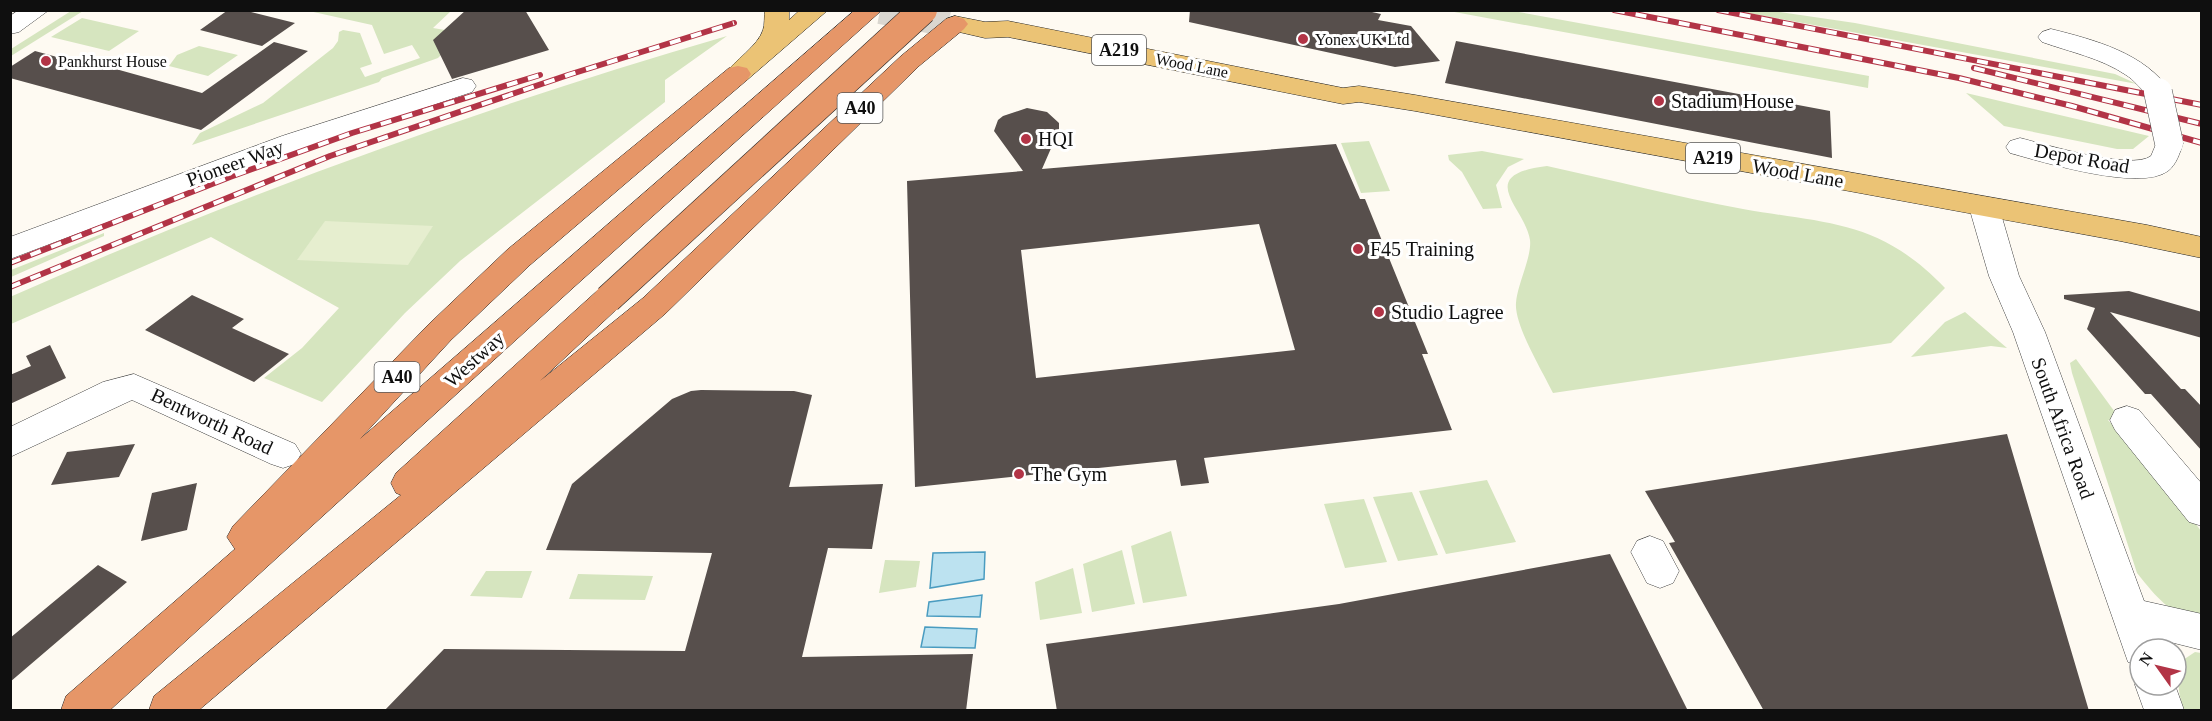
<svg xmlns="http://www.w3.org/2000/svg" width="2212" height="721" font-family="Georgia,serif">
	<rect width="100%" height="100%" fill="#fefaf2"/>
	<path fill="#d6e5bf" d="M71,11H83L11,56V49Z
		M309,11H451L433,28L463,33L438,58L382,78L379,82L192,145L200,133L263,103L333,48L338,41L339,32L343,30L360,33L372,64L360,68L365,77L420,58L412,45L384,54L372,25Z
		M1449,11H1513L1869,76L1868,88Z
		M1737,11H1772L1855,23L2115,74L2137,84Z
		M82,18L139,31L109,51L51,37Z
		M727,36L665,80V102L460,261L405,313L322,402L264,378L302,348L339,308L211,237L11,324L10,297C244,194 482,107 727,36Z
		M199,46L238,55L208,76L169,66L177,55Z
		M1966,93L2149,136L2133,149H2117L2004,126Z
		M1369,141L1390,191L1361,193L1341,143Z
		M1482,151L1524,159L1508,167L1496,185L1502,208L1483,209L1462,172L1449,160L1448,155Z
		M1547,166C1612,180 1677,197 1743,209C1828,224 1880,220 1945,288L1891,343L1553,393C1543,372 1514,325 1516,303C1517,285 1532,257 1530,240C1525,207 1473,175 1547,166Z
		M104,233V236L11,277V270Z
		M1965,312L2007,348L1991,346L1911,357L1945,322Z
		M2076,359L2120,419L2108,420L2164,480L2201,531V623C2168,612 2158,599 2137,573L2072,373L2070,363Z
		M1487,480L1516,542L1446,554L1419,491Z
		M1412,492L1438,555L1398,561L1373,497Z
		M1364,499L1387,562L1345,568L1324,504Z
		M1171,531L1187,596L1143,603L1131,546Z
		M1122,550L1135,604L1092,612L1083,564Z
		M885,560L920,561L916,587L879,593Z
		M1073,568L1082,613L1040,620L1035,582Z
		M486,571H532L522,598L470,596Z
		M578,574L653,576L645,600L569,599Z
		M2195,652L2201,653V710H2184C2177,692 2177,678 2183,660Z"/>
	<path fill="#e6eecf" d="M325,221L433,226L408,265L297,260Z"/>
	<path fill="#bce2f0" stroke="#4a9cc0" stroke-width="1.5" d="M985,552L984,579L930,588L933,553Z
		M982,595L980,617L927,616L929,602Z
		M925,627L977,629L975,648L921,647Z"/>
	<path fill="#574f4c" fill-rule="evenodd" d="M228,10H243L295,23L262,46L200,30Z
		M466,10H525L549,50L452,79L433,40Z
		M1190,10H1363L1381,14L1378,20L1411,26L1440,61L1395,67L1189,22Z
		M1456,41L1830,111L1832,158L1445,83Z
		M274,42L308,51L201,130L10,78V67L35,51L101,69L105,66L202,93Z
		M1027,108L1047,112L1059,123V130L1042,169L1336,144L1360,199H1365L1428,354H1422L1452,430L1204,458L1209,483L1181,486L1176,460L915,487L907,181L1023,171L994,131L998,120L1003,116ZM1259,224L1295,350L1036,378L1021,250Z
		M2129,291L2202,312V338L2110,312L2181,389H2185L2202,407V451L2151,394H2145L2087,329L2095,308L2064,299V295Z
		M192,295L244,319L232,328L289,354L254,382L145,330Z
		M50,345L66,378L10,404V375L31,366L26,356Z
		M701,390L794,391L812,395L789,487L883,484L872,549L828,548L802,657L973,654L966,711H384L444,649L685,651L712,553L546,550L572,484L672,399L691,391Z
		M2007,434L2089,711H1764L1669,543L1675,542L1645,491Z
		M135,444L119,477L51,485L67,452Z
		M197,483L187,530L141,541L152,493Z
		M1610,554L1688,711H1057L1046,644L1339,604Z
		M98,565L127,582L10,682V638Z"/>
	<g fill="none" stroke-linecap="round" stroke-linejoin="round">
		<path stroke="#dad7d0" stroke-width="28" stroke-dasharray="28 14" stroke-linecap="butt" d="M880,10L955,24"/>
		<g stroke="#424242" stroke-width="1">
			<path id="minor" d="M19,10H49L19,32L10,34V16Z
				M2051,29C2095,40 2145,53 2171,92L2167,98C2146,103 2142,85 2126,75C2101,58 2070,52 2042,42L2038,37L2042,32Z
				M463,78L472,80L476,86L472,92L301,149L10,259V237L282,136Z
				M2169,134L2179,137L2183,143C2180,153 2176,165 2168,171C2140,192 2043,162 2010,153L2006,147L2010,141L2020,138C2044,144 2132,171 2151,156L2159,137Z
				M1984,197L1994,200L1999,207L2019,276L2045,332L2144,601L2202,614V650L2158,639L2162,649H2140V666L2128,662L2013,332L1989,276L1969,207L1974,200Z
				M134,374L295,444L301,454L295,464L283,468L271,464L132,400L10,457V427L103,382Z
				M2127,406L2139,410L2202,484V526L2189,522L2115,430L2110,420L2115,410Z
				M1650,536L1663,541L1679,571L1673,583L1660,588L1647,583L1631,552L1637,541Z
				M2140,673V685H2175L2184,710H2144L2135,685Z"/>
		</g>
		<g stroke="#202020" stroke-width="1">
			<path id="major" d="M765,10H789V20L800,10H828L747,80L738,82L729,80L725,74C734,61 758,46 763,30C765,25 764,16 765,10Z
				M955,16L985,22L1008,21L1343,88L1359,86L1415,95L2147,225L2202,237V258L2120,241L1415,111L1359,102L1343,104L1008,37L985,38L946,29L942,24L946,19Z"/>
		</g>
		<g stroke="#202020" stroke-width="1">
			<path id="highway" d="M855,10H882L574,287L110,710H61L66,696L235,549L227,537L233,526L429,324L508,249L729,68L738,66L747,68L751,74L747,80L530,265L451,340L360,439Z
				M955,16L964,19L968,24L964,29L919,66L665,314L199,710H149L154,696L401,495L396,493L391,483L396,473L597,291L608,288L619,291L624,299L619,307L540,381L643,298L901,56L946,19Z"/>
		</g>
		<use href="#minor" fill="#fff" fill-rule="evenodd"/>
		<use href="#major" fill="#ebc375" fill-rule="evenodd"/>
		<use href="#highway" fill="#e69668" fill-rule="evenodd"/>
		<g stroke="#b23446" stroke-width="6">
			<path id="rail" d="M1614,10L1959,78L2072,106L2202,143
				M1718,10L2202,105
				M1974,68L2202,124
				M10,263L230,177L352,133L540,75
				M10,287L330,156L568,75L734,23"/>
		</g>
		<use href="#rail" stroke="#fff" stroke-width="4" stroke-dasharray="11" stroke-linecap="butt"/>
		<g stroke="#424242" stroke-width="29" stroke-linecap="butt">
			<path id="minor-bridge" d="M2158,92L2169,143"/>
		</g>
		<g stroke="#202020" stroke-width="29" stroke-linecap="butt">
			<path id="highway-bridge" d="M608,299L923,10"/>
		</g>
		<use href="#minor-bridge" stroke="#fff" stroke-width="28"/>
		<use href="#highway-bridge" stroke="#e69668" stroke-width="28"/>
	</g>
	<g fill="#b23446" stroke="#fff" stroke-width="2">
		<circle cx="1303" cy="39" r="6"/>
		<circle cx="46" cy="61" r="6"/>
		<circle cx="1659" cy="101" r="6"/>
		<circle cx="1026" cy="139" r="6"/>
		<circle cx="1358" cy="249" r="6"/>
		<circle cx="1379" cy="312" r="6"/>
		<circle cx="1019" cy="474" r="6"/>
	</g>
	<g text-anchor="middle" stroke-width="6" stroke-linejoin="round" paint-order="stroke">
		<g font-size="16" fill="#0f0f0f" stroke="#fff" text-anchor="start">
			<text x="1315" y="45">Yonex UK Ltd</text>
			<text x="58" y="67">Pankhurst House</text>
		</g>
		<g font-size="16" fill="#0f0f0f" stroke="#fff">
			<text transform="translate(1192 65) rotate(11)" y="6">Wood Lane</text>
		</g>
		<g fill="#fff" stroke="#575757" stroke-width="1.5">
			<rect x="1092" y="35" width="54" height="30" rx="4.5"/>
			<rect x="837.5" y="93" width="45" height="30" rx="4.5"/>
			<rect x="1686" y="143" width="54" height="30" rx="4.5"/>
			<rect x="374.5" y="362" width="45" height="30" rx="4.5"/>
		</g>
		<g font-size="18" font-weight="bold" fill="#0f0f0f">
			<text x="1119" y="56">A219</text>
			<text x="860" y="114">A40</text>
			<text x="1713" y="164">A219</text>
			<text x="397" y="383">A40</text>
		</g>
		<g font-size="20" fill="#0f0f0f" stroke="#fff" text-anchor="start">
			<text x="1671" y="108">Stadium House</text>
			<text x="1038" y="146">HQI</text>
			<text x="1370" y="256">F45 Training</text>
			<text x="1391" y="319">Studio Lagree</text>
			<text x="1031" y="481">The Gym</text>
		</g>
		<g font-size="20" fill="#0f0f0f" stroke="#fff">
			<text transform="translate(2082 158) rotate(10)" y="7">Depot Road</text>
			<text transform="translate(235 163) rotate(-20)" y="7">Pioneer Way</text>
			<text transform="translate(1798 173) rotate(10)" y="7">Wood Lane</text>
			<text transform="translate(474 359) rotate(-42)" y="7">Westway</text>
			<text transform="translate(212 421) rotate(25)" y="7">Bentworth Road</text>
			<text transform="translate(2063 428) rotate(70)" y="7">South Africa Road</text>
		</g>
	</g>
	<rect width="2212" height="721" fill="none" stroke="#0f0f0f" stroke-width="24"/>
	<g transform="translate(2158 667) rotate(304)"><circle r="28" fill="#ffffff" stroke="#9f9f9f" stroke-width="1.5"/>
	<path d="M0-4.5L10 22L0 15L-10 22Z" fill="#b23446"/>
	<text y="-9" font-size="16" font-weight="bold" text-anchor="middle" fill="#0f0f0f">N</text>
	</g>
</svg>
